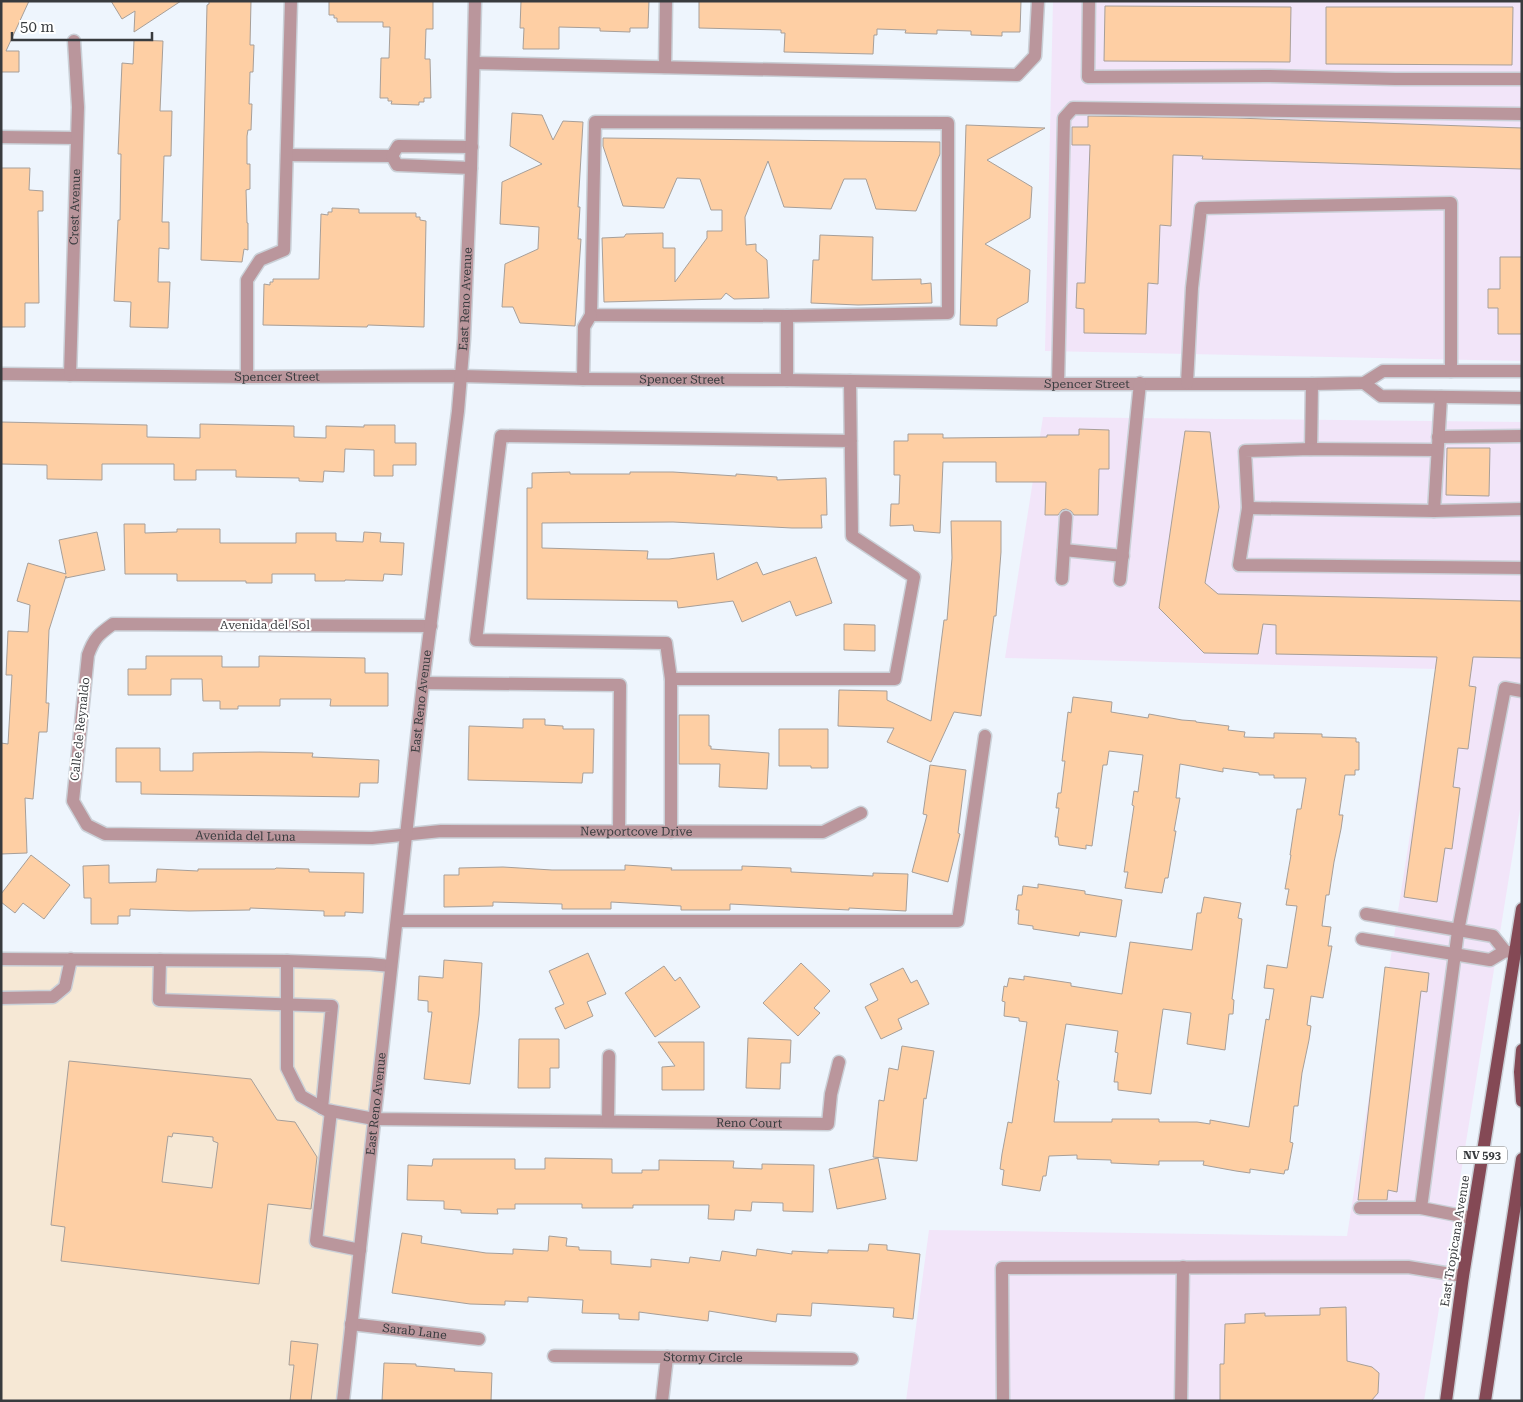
<svg xmlns="http://www.w3.org/2000/svg" width="1523" height="1402" font-family="'Roboto Serif',serif">
	<rect width="100%" height="100%" fill="#eef5fd"/>
	<path fill="#f2e5f9" d="M1053,1H1522V361L1045,351Z
		M1043,417L1522,422V797L1424,1401H906L929,1230L1347,1236L1436,669L1005,658Z"/>
	<path fill="#f6e8d5" d="M1,959L391,966L343,1401H1Z"/>
	<path fill="#fecfa4" stroke="#a79f99" fill-rule="evenodd" d="M1,1H29L6,51H19V72H1Z
		M111,1H181L134,32L135,11L122,19Z
		M209,1H251L250,45H254L253,72H250L249,104H252L251,130H248L247,136V164H250V189L246,190L247,223H248V250L244,249L242,262L201,260L207,5L209,4Z
		M329,1H433V29H426L425,59H430L431,98H424V102H419V105L391,104L392,101H388V98H380L381,58H389L390,27H383V22H337V18H334V15H329Z
		M521,1H649L648,28H630V32L600,31V28L559,27V49H523L524,28H520Z
		M699,1H1021L1020,32H1002V36L971,35V31L937,30V34L905,33L906,30L877,29V35H874L873,54L784,52L785,33H781V30L699,28Z
		M1105,6L1291,7L1290,62L1104,61Z
		M1326,7H1513L1512,65L1326,64Z
		M134,40L163,41L160,111H172L171,156H164L162,222H169V249L159,248L158,282H170L168,328L130,327L131,302L114,301L118,220H120L121,154H118L122,63L133,64Z
		M512,113L542,115L553,140L563,121L583,122L578,207H580L578,239H581L575,326L520,323L513,307H502L505,264L538,249L539,227L500,224L502,182L542,164L510,146Z
		M1088,116L1236,118L1522,128V169L1202,159L1203,156L1173,155L1171,226L1160,225L1158,284L1148,283L1146,334L1084,333V309L1076,308L1077,283H1085L1090,145H1072V127H1088Z
		M966,125L1045,128L987,160L1032,187L1030,218L985,244L1030,270L1028,302L997,319V326L960,325Z
		M603,138L940,142V154L916,211L876,209L866,179H844L831,209L784,207L768,161L745,217L746,245L756,244V251L767,260L769,298L734,299L726,293L721,299L604,302L602,238L624,237L626,234L663,233V248H675V282L707,238V231H722V210H711L700,179L677,178L664,208L623,206L603,146Z
		M1,168H30L29,190L43,191V211H38L39,303H25V327H1Z
		M332,208L359,209V213H416V217H420V220L426,221L424,327L368,325L367,327L263,325L264,284L270,285V282H273V279H319L321,214L328,215V212H332Z
		M820,235L873,237L872,280L921,279V284L931,283L932,303L858,305L811,303L813,260H819Z
		M1500,257H1522V334H1498V308H1488V289H1500Z
		M1,422L147,425V437L200,438V424L294,426V437L326,438V426L364,427V425H395V443H416V465H393V476H374V450L345,449L344,472L324,471L323,482L299,481V478L236,477V470H196V480H174V464H102V480L47,479V465L1,464Z
		M1079,429L1109,430V469H1099L1098,515H1074L1071,511L1066,509L1062,510L1058,515H1045L1046,482H996V462H943L940,533L914,531L913,525L890,526L891,504H899L900,475H894V441H908V434H943V438L1047,437V435H1079Z
		M1185,431L1210,432L1219,507L1205,583L1218,594L1522,601V658L1473,657L1469,686L1476,687L1468,749L1458,748L1453,787L1460,788L1452,849L1445,848L1437,902L1404,897L1437,657L1276,654V625L1263,624L1258,654L1204,653L1159,608Z
		M1447,448H1490L1489,496L1446,495Z
		M570,472V474H630V472H673L736,476V474L777,477V480L826,478L827,515H821L822,528H792L673,522L542,523V548L648,551L647,559H669L714,553L717,580L757,562L763,575L816,557L832,603L796,616L790,601L742,622L733,601L678,608L677,601L527,599V488H532V473Z
		M951,521H1001V552L996,616H994L981,716L954,712L931,762L887,742L894,728L838,726L839,690L887,691V700L931,721L944,620H947L952,558Z
		M124,524H145V533L177,532V529H220V543H296V533H336V541L363,542L364,532L381,533L380,542L404,543L402,575L384,574L383,581L345,580V581H315V574H272V583H246V581H177V574H125Z
		M97,532L105,570L66,578V576L49,630L46,703H49L47,732H39L33,799L25,798L27,853L1,854V743L8,744L12,675H6L8,631L28,632L30,605L17,601L28,563L66,574L59,540Z
		M844,624L875,625V651L844,650Z
		M146,656H222V667H259V656L365,658V673H388V706H330L331,699H280V706H238V709H220V701H203L202,679H171V695H128V669H146Z
		M1073,697L1112,702L1111,712L1148,718L1149,714L1182,720L1196,721V722L1229,726L1228,730L1245,732L1244,737L1274,738V733L1322,734V737L1356,738V742H1359V770H1355V775H1345L1339,815H1343L1341,829L1334,862L1329,895H1326L1322,926L1331,927L1328,946H1332L1323,998L1311,996L1307,1025L1311,1026L1309,1040L1302,1073L1298,1106H1294L1290,1142L1293,1143L1288,1170H1285L1284,1174L1250,1169V1173L1236,1171L1203,1165L1204,1161H1159V1165L1111,1163V1160L1077,1159V1155L1049,1156L1046,1176H1043L1040,1191L1002,1185L1004,1170L1000,1169L1002,1154L1008,1122L1012,1123L1027,1022L1019,1021V1018L1004,1016L1005,1002L1002,1001L1004,986L1007,987L1009,978L1024,980V976L1071,983V986L1122,994L1130,942L1192,950L1197,913H1201L1204,897L1241,903L1238,918L1242,919L1232,999L1234,1000L1233,1014H1229L1225,1050L1187,1044L1191,1013L1163,1009L1151,1094L1118,1090V1082H1114L1118,1053L1115,1052L1118,1031L1066,1024L1057,1080L1059,1081L1054,1122H1112V1119H1159V1122H1197L1210,1124V1120L1249,1127L1266,1019L1269,1020L1274,989L1264,988L1267,965L1287,968L1297,906L1286,905L1289,889H1285L1291,855H1290L1297,809H1301L1306,778H1274V775H1259V773L1223,768V772L1180,764L1176,798H1180L1174,831H1176L1168,878H1165L1162,893L1125,888L1128,872H1124L1134,806L1132,805L1134,791L1138,792L1143,755L1109,751L1107,765H1103L1092,846L1086,845V849L1059,845L1058,837H1055L1059,808H1056L1058,793H1061L1065,761H1062L1068,712L1071,713Z
		M679,715H709V746H711V749L769,753L767,789L719,787L720,764H679Z
		M523,719H545V725L563,726V729H594L593,773H583L582,783L468,780L469,726L523,728Z
		M779,729H828V768H811V766H779Z
		M116,748H160V771H193V753L260,752L313,753L312,757L379,760L378,783H360L359,797L141,794V782H116Z
		M930,765L966,770L958,833L960,834L948,882L912,872L927,815L923,814Z
		M31,855L70,885L44,919L23,903L15,913L1,902V894Z
		M109,865V883L156,882L157,869L198,871V869H275L276,868L309,869V872L364,873L363,913L345,912V916H324V911L250,908V910L189,911L130,909V916H118V924H91V898H84L83,866Z
		M625,865L672,868L671,870H742V866L791,868V872L873,876V873L908,874L906,911L849,908V910L730,904V910H681V906L611,902V909H562V904L493,902V906L444,907V875H459V868L503,867L552,870H625Z
		M1038,884L1085,891V894L1122,900L1116,937L1080,932L1079,936L1033,929V926L1018,924L1019,910H1016L1018,895H1022L1023,886L1038,888Z
		M588,953L606,994L587,1002L593,1016L565,1029L555,1008L564,1004L549,971Z
		M444,960L482,963L479,1015L470,1084L424,1079L432,1012H428V1001L418,1000L419,976L443,978Z
		M801,963L830,991L814,1008L820,1013L798,1036L763,1003Z
		M664,966L675,981L680,977L700,1007L655,1037L625,993Z
		M1385,967L1429,973L1427,992L1421,991L1397,1192L1388,1190L1387,1200H1358Z
		M903,968L911,983L917,980L929,1004L898,1019L902,1029L881,1039L865,1007L878,1000L870,984Z
		M748,1038L791,1040L790,1063H781L780,1089L746,1088Z
		M519,1039H559V1068H550V1088H518Z
		M658,1042H704V1090H662V1067L675,1066Z
		M902,1046L934,1051L926,1099L924,1098L917,1161L873,1157L879,1100L884,1101L889,1068L898,1070Z
		M69,1061L251,1079L277,1120L295,1122L317,1157L311,1209L268,1204L259,1284L61,1261L65,1227L51,1225ZM173,1133L213,1137V1141L218,1143L212,1188L162,1182L168,1136L172,1137Z
		M545,1158L612,1159V1173H642V1170H659V1160L734,1161L733,1168L762,1169V1164L814,1165L813,1212L783,1211V1203L752,1202L751,1211L735,1210L734,1220L708,1219L709,1205H633V1208H582V1204H515V1209H497L498,1214L461,1213V1210L444,1209V1201L407,1200L408,1165L432,1166L433,1159H515V1169H545Z
		M878,1158L886,1199L837,1209L829,1169Z
		M402,1233L422,1236L421,1243L486,1253L513,1254V1249L548,1251L549,1236L567,1238L566,1246L579,1247V1250L611,1251V1264L651,1267V1259L689,1263L690,1257L720,1261L722,1251L756,1256L757,1249L792,1254V1251L828,1253V1250L868,1251L869,1244L887,1245V1250L920,1254L913,1319L893,1317L894,1308L812,1303L811,1316L777,1314L776,1322L709,1311L708,1321L639,1312V1320L619,1319V1314L582,1313L583,1300L528,1297V1302L505,1301V1305L470,1304L392,1293Z
		M1346,1307L1347,1361L1372,1367L1379,1373L1378,1393L1371,1401H1220V1364H1224L1225,1324L1245,1323V1314L1265,1313V1316L1320,1315V1308Z
		M291,1341L318,1344L311,1401H290L294,1365H289Z
		M384,1363L416,1364V1366L455,1369L454,1371L492,1373L491,1401H382Z"/>
	<g fill="none" stroke-linecap="round" stroke-linejoin="round">
		<g stroke="#cad0d7" stroke-width="15">
			<g id="minor">
				<path d="M1089,1L1088,77L1267,76L1395,79H1522"/>
				<path d="M474,63L1017,75L1035,56L1038,1"/>
				<path d="M665,67L666,1"/>
				<path d="M595,122L948,123V313L787,316L591,315Z"/>
				<path d="M1,137L76,138"/>
				<path d="M287,155L392,156"/>
				<path d="M392,156L398,146L472,147"/>
				<path d="M392,156L397,165L471,168"/>
				<path id="s1" d="M1,374L247,377L461,376L583,379L787,380L1058,384H1312L1364,383L1383,371H1522"/>
				<path id="s2" d="M70,375L78,107L74,41"/>
				<path d="M247,377V280L260,260L284,250L291,1"/>
				<path d="M583,379L584,327L591,315"/>
				<path d="M787,380V316"/>
				<path d="M850,381L852,536L914,577L895,679H671L666,643L476,640L501,436L851,441"/>
				<path d="M1187,383L1192,288L1201,208L1451,203V371"/>
				<path d="M1364,383L1381,396L1522,398"/>
				<path d="M1058,384L1064,118L1073,108L1522,114"/>
				<path d="M1438,437L1522,436"/>
				<path d="M1311,449L1312,384"/>
				<path d="M1437,450L1311,449L1245,451L1248,508L1239,565L1522,568"/>
				<path d="M1248,508L1434,511L1522,509"/>
				<path d="M1434,511L1441,397"/>
				<path d="M1064,550L1123,556"/>
				<path d="M1062,579L1066,517"/>
				<path d="M1120,580L1140,383"/>
				<path id="s3" d="M431,626L113,624C99,634 94,638 88,655L73,801L87,825L105,834L372,838L441,831L823,832L861,813"/>
				<path d="M423,683L620,685L619,831"/>
				<path d="M671,832V679"/>
				<path d="M1366,914L1493,936L1505,951L1514,953"/>
				<path d="M397,921H958L985,736"/>
				<path d="M1362,939L1490,960L1505,951"/>
				<path d="M1,959L287,961L370,964L391,966"/>
				<path d="M160,960L159,1000L332,1006L322,1108"/>
				<path id="s4" d="M287,961V1068L301,1096L326,1110L374,1119L828,1124L831,1094L839,1062"/>
				<path d="M1,998L53,997L65,987L71,959"/>
				<path d="M331,1111L316,1241L360,1250"/>
				<path d="M608,1121L609,1056"/>
				<path d="M1360,1208H1421"/>
				<path d="M1472,1218L1421,1208L1458,931L1505,688L1522,691"/>
				<path id="s5" d="M351,1324L479,1339"/>
				<path id="s6" d="M554,1356L852,1359"/>
				<path id="s7" d="M343,1401L423,683L458,411L464,339L471,168L475,1"/>
				<path d="M662,1401L667,1357"/>
				<path d="M1003,1401L1002,1268L1408,1267L1463,1276"/>
				<path d="M1181,1401L1183,1267"/>
			</g>
		</g>
		<g stroke="#cad0d7" stroke-width="15">
			<path id="major" d="M1522,1050L1520,1072L1522,1101
				M1446,1401L1463,1276L1522,909
				M1485,1401L1522,1159"/>
		</g>
		<use href="#minor" stroke="#ba969c" stroke-width="12"/>
		<use href="#major" stroke="#844955" stroke-width="12"/>
	</g>
	<g text-anchor="middle" stroke-width="4" stroke-linejoin="round" paint-order="stroke">
		<rect fill="#fff" stroke="#747678" stroke-width="1" x="1457" y="1146.5" width="50" height="17" rx="4"/>
		<g font-size="11" font-weight="bold" fill="#383b3e">
			<text x="1482" y="1159">NV 593</text>
		</g>
		<g font-size="12" fill="#383b3e" stroke="#fff">
			<text dy="4" stroke="none"><textPath href="#s2" startOffset="168">Crest Avenue</textPath></text>
			<text dy="4" stroke="none"><textPath href="#s7" startOffset="1109">East Reno Avenue</textPath></text>
			<text dy="4" stroke="none"><textPath href="#s1" startOffset="276">Spencer Street</textPath></text>
			<text dy="4" stroke="none"><textPath href="#s1" startOffset="681">Spencer Street</textPath></text>
			<text dy="4" stroke="none"><textPath href="#s1" startOffset="1086">Spencer Street</textPath></text>
			<text x="265" y="629">Avenida del Sol</text>
			<text dy="4" stroke="none"><textPath href="#s7" startOffset="704">East Reno Avenue</textPath></text>
			<text transform="translate(80 729) rotate(-84)" y="4">Calle de Reynaldo</text>
			<text dy="4" stroke="none"><textPath href="#s3" startOffset="1085">Newportcove Drive</textPath></text>
			<text dy="4" stroke="none"><textPath href="#s3" startOffset="694">Avenida del Luna</textPath></text>
			<text dy="4" stroke="none"><textPath href="#s7" startOffset="299">East Reno Avenue</textPath></text>
			<text dy="4" stroke="none"><textPath href="#s4" startOffset="591">Reno Court</textPath></text>
			<text transform="translate(1455 1241) rotate(-81)" y="4">East Tropicana Avenue</text>
			<text dy="4" stroke="none"><textPath href="#s5" startOffset="64">Sarab Lane</textPath></text>
			<text dy="4" stroke="none"><textPath href="#s6" startOffset="149">Stormy Circle</textPath></text>
		</g>
	</g>
	<rect width="1523" height="1402" fill="none" stroke="#383b3e" stroke-width="5"/>
	<path d="M12 32v8h140v-8" fill="none" stroke="#383b3e" stroke-width="2.5"/>
	<text x="20" y="32" font-size="15" fill="#383b3e" stroke="#ffffff" stroke-width="4" paint-order="stroke">50 m</text>
</svg>
